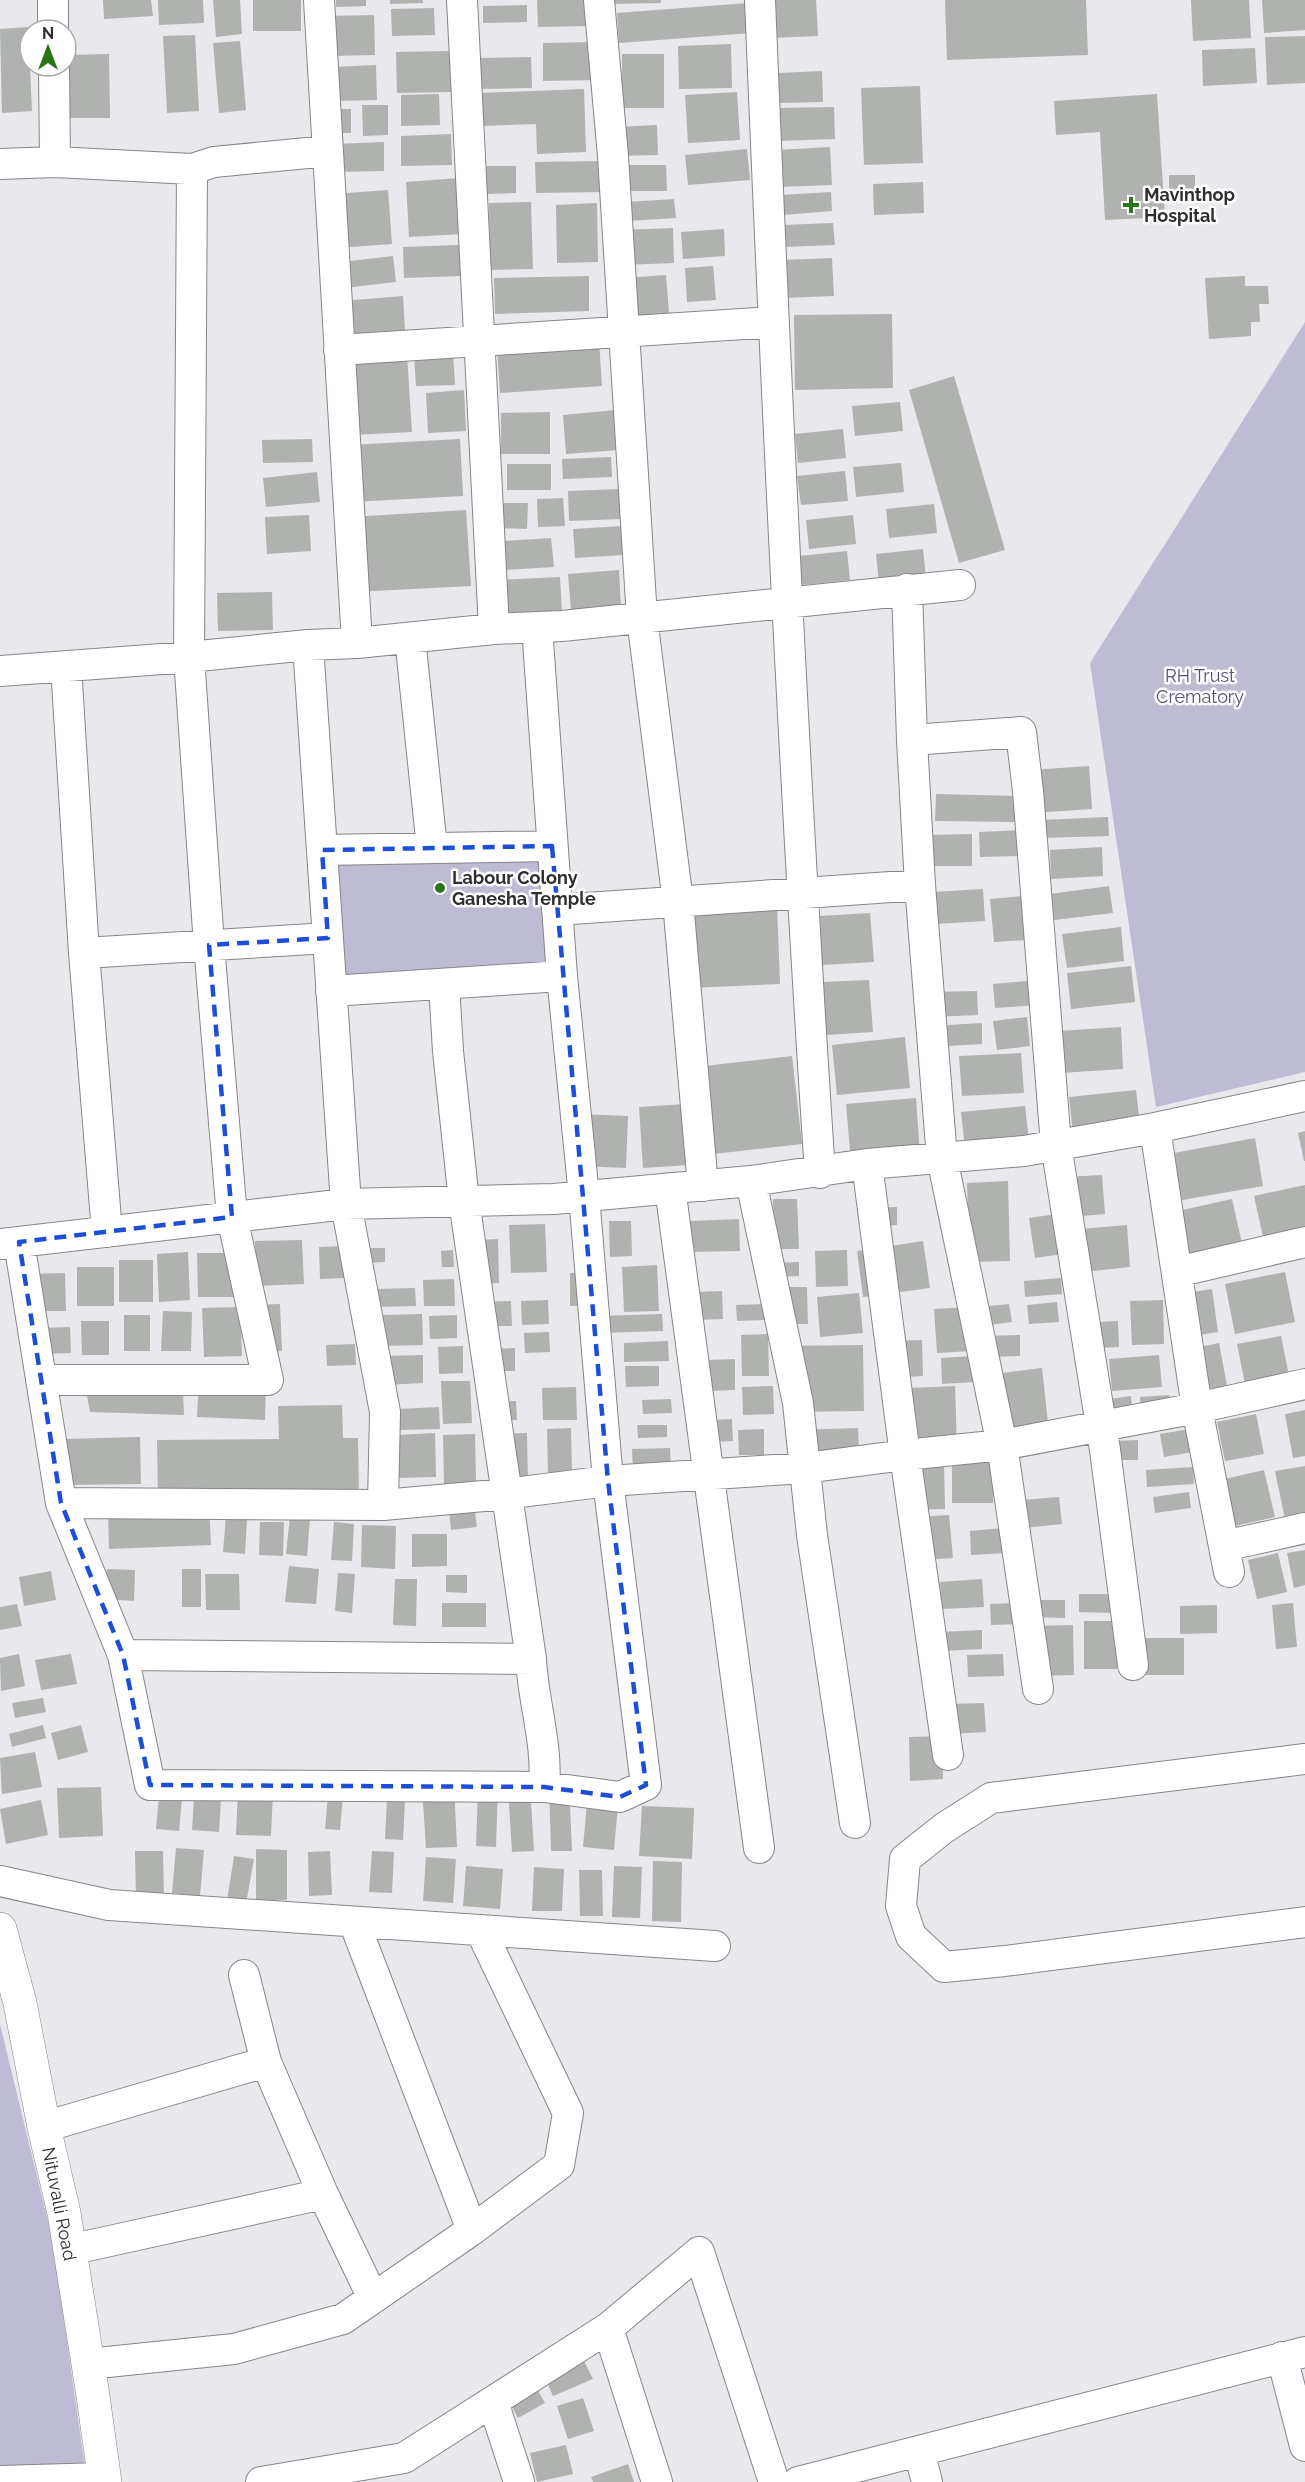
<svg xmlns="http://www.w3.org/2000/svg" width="1305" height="2482" font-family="Raleway,sans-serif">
	<rect width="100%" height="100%" fill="#e8e8ed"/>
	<path fill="#bebcd4" d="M1305,322V1072L1156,1107L1090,663Z
		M552,846L562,976L331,991L322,850Z
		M0,2024L53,2242L85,2468L0,2469Z"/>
	<path fill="#afb2ae" d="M103,0H151L153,16L104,19Z
		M158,0H203L204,23L159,25Z
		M213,0H240L242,34L216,37Z
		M253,0H301V31H253Z
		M336,0H366V6L336,7Z
		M390,0H423V3L390,4Z
		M537,0H588L589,26L538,27Z
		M614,0H661V3L614,4Z
		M769,0H816L818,36L771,38Z
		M945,0H1086L1088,55L947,60Z
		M1191,0H1249L1251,38L1193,41Z
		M1262,0H1305V30L1264,33Z
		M748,3L751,33L619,43L617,13Z
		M527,5V22L483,23V6Z
		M434,8L435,35L392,36L391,9Z
		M374,15L375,55L328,56L327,16Z
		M28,27L32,111L2,113L0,29Z
		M195,35L199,111L167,113L163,36Z
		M1305,36V83L1267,85L1265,37Z
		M240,41L246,110L219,113L213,43Z
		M595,42L596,80L543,81V43Z
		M731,44L732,88L679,89L678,46Z
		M1255,48L1257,83L1203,86L1202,50Z
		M450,51L451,92L397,93L396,52Z
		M109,54L110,118H67L66,55Z
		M622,54H664V108H622Z
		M531,57L532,88L477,89L476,58Z
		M376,65L377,100L333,101L332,67Z
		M822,71L823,102L780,103L778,73Z
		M920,86L923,163L864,165L861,88Z
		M584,89L586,152L537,154L536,124L481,126L480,93Z
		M737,92L740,140L688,143L685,95Z
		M439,94L440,125L401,126V95Z
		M1157,94L1165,217L1105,220L1100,132L1056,135L1054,101Z
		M362,105H388V135L363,136Z
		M834,107L835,139L778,141L777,108Z
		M331,109H351V133H331Z
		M657,125L658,155L617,156L616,127Z
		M451,134L452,165L401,166V136Z
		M384,142V171L334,172L333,144Z
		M830,147L832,185L778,187L777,150Z
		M747,149L750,180L688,185L685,155Z
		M603,161L604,192L536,193L535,162Z
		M623,165H666L667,191H623Z
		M486,166H516V193L487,194Z
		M1169,175H1195V202H1169Z
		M459,178L462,234L409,237L406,182Z
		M923,182L924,213L874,215L873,184Z
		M388,190L392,244L337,248L333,194Z
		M831,192L832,211L783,215L781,195Z
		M674,199L676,218L628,221L627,202Z
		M531,202L533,269L490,270L489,203Z
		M597,203L598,262L557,263L556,205Z
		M833,223L835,245L783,247L782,225Z
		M673,228L674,263L623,265L621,230Z
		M724,229L725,256L683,259L681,232Z
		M459,245L461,276L404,278L403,247Z
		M393,256L396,282L344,288L341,262Z
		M832,258L834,296L784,298L782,260Z
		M713,266L716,300L687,302L685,268Z
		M666,275L669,313L626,316L624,278Z
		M589,276V311L495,314L494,278Z
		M1245,276V286H1268L1269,304H1259L1260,322H1251V336L1209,339L1205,278Z
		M403,296L405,330L344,334L342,301Z
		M892,314L893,388L795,390L794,315Z
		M599,341L602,386L500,393L497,347Z
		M453,353L455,385L416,386L414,355Z
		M407,355L412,432L352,435L347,359Z
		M954,376L1005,550L959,563L909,390Z
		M464,390L466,431L428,433L426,393Z
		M900,402L903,431L855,436L852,406Z
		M616,410L619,450L566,454L563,415Z
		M550,412V454H501V413Z
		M843,429L846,458L798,463L795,434Z
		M312,439L313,462L263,463L262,440Z
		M460,439L463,496L352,502L349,445Z
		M611,457L612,477L563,479L562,459Z
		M901,463L904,492L856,497L853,467Z
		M507,464H551V490H507Z
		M845,471L848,501L801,505L797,476Z
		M317,472L320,502L266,507L263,478Z
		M620,489L621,519L569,521L568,491Z
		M563,498L565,526L538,527L537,499Z
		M500,503H528L527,529L499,528Z
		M934,504L937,533L889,538L886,509Z
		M466,510L471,586L354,592L350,517Z
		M309,515L311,551L267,554L265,517Z
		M853,515L856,544L809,549L806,520Z
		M622,526L624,555L575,558L573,529Z
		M551,538L554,567L504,570L502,541Z
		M923,549L926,578L879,583L876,554Z
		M847,551L850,580L802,585L799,556Z
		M619,570L621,607L571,610L568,574Z
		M560,577L562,613L501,616L499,580Z
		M272,592L273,630L218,631L217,593Z
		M1089,766L1092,809L1033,813L1031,770Z
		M936,794L1018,796L1017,822L935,821Z
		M1108,817L1109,836L1041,838V820Z
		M1022,830L1023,856L980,857L979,832Z
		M972,834V866H928V835Z
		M1102,847L1103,876L1051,879L1050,850Z
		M1109,886L1113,913L1054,920L1050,894Z
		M983,889L985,921L935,924L933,892Z
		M1022,896L1026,940L994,942L990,899Z
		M777,905L780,984L689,988L685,909Z
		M870,913L874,962L822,965L820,916Z
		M1121,927L1124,961L1067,968L1062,934Z
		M1131,966L1135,1002L1071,1009L1067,973Z
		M869,980L873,1032L826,1035L823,982Z
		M1038,980L1040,1005L995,1008L993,984Z
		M977,991L978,1015L933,1017V992Z
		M1027,1017L1030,1046L997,1050L993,1021Z
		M982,1023V1044L948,1046L947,1025Z
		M1121,1027L1123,1069L1060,1073L1058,1031Z
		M905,1037L910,1088L837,1095L832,1045Z
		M1021,1053L1024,1093L962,1096L959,1056Z
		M792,1056L802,1144L714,1154L704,1066Z
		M1136,1090L1140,1125L1073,1133L1069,1097Z
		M916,1098L920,1156L851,1162L846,1104Z
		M686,1104L689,1165L643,1168L639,1107Z
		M1025,1106L1029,1141L965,1148L961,1112Z
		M581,1114L628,1116L626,1168L580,1166Z
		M1305,1131V1161H1304L1298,1133Z
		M1255,1138L1263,1186L1182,1200L1174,1153Z
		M1102,1175L1105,1214L1069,1217L1066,1177Z
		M1008,1181L1010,1261L970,1262L967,1183Z
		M1305,1185V1229L1263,1237L1254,1196Z
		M773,1199H797L799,1249H774Z
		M1232,1199L1243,1248L1188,1260L1178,1211Z
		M897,1207V1225L859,1227L858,1208Z
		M1057,1214L1063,1254L1035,1258L1029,1218Z
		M739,1219L740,1251L691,1252L690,1221Z
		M609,1221H631L632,1256L610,1257Z
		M545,1224L547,1272L511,1273L509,1225Z
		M1127,1225L1130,1267L1084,1272L1080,1229Z
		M498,1239L499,1283L476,1284L474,1240Z
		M302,1240L304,1284L257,1286L255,1241Z
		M923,1241L930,1288L863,1297L857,1251Z
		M344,1246L345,1278L320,1279L319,1247Z
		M366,1248H385V1262L366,1263Z
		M453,1250L454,1267H442L441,1251Z
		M847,1250L848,1286L816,1287L815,1251Z
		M188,1252L190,1300L159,1302L157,1254Z
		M197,1253H244V1297H198Z
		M119,1260H153V1302H119Z
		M799,1262V1276L776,1277V1263Z
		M657,1265L659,1311L624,1312L622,1267Z
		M77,1267H114V1306H77Z
		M603,1272L604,1305L570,1306V1273Z
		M1285,1272L1295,1322L1235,1334L1225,1284Z
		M65,1273L66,1311H32L31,1274Z
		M1061,1278L1062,1294L1025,1297L1024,1281Z
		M454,1279L455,1306H424L423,1280Z
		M782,1287H807L808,1324H784Z
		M415,1288L416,1306L373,1307V1289Z
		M1212,1289L1218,1332L1193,1336L1186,1293Z
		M722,1291L723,1319L696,1320L695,1292Z
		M859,1293L863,1333L820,1337L817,1297Z
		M548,1300L549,1324L522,1325L521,1301Z
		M1163,1300L1164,1344L1132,1345L1130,1301Z
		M511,1301L512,1326H475L474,1302Z
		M1057,1302L1059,1322L1029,1324L1027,1305Z
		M280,1304L282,1351L254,1352L253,1305Z
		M765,1304V1320L737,1321L736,1305Z
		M1009,1304L1012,1322L981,1326L978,1307Z
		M240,1307L242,1356L204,1357L202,1308Z
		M969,1307L972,1351L937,1353L934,1309Z
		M163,1311L192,1312L191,1351H161Z
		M422,1314L423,1345L384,1346L383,1315Z
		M662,1314L663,1331L600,1333L599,1316Z
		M124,1315H150V1351H124Z
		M457,1315V1338L430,1339L429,1316Z
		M81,1321H109V1355H82Z
		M1118,1321L1119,1347L1078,1349L1077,1323Z
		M70,1327L71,1353L41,1354L40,1328Z
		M549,1332L550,1352L525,1353L524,1333Z
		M768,1334L769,1376H742L741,1335Z
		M1020,1335V1356L984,1357L983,1336Z
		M1281,1336L1289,1376L1245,1384L1237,1344Z
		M922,1340L923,1376L887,1378L886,1341Z
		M668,1341L669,1361L624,1362V1343Z
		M1219,1343L1228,1391L1200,1396L1190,1349Z
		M355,1344L356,1365L327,1366L326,1345Z
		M863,1345L864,1411L787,1412L786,1346Z
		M463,1346V1373L439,1374L438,1347Z
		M515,1348V1371H485V1349Z
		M423,1355V1383L385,1385L384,1356Z
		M1159,1355L1162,1387L1112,1391L1109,1359Z
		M973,1356L974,1382L942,1384L941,1358Z
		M735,1359V1390L709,1391L708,1360Z
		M182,1366L184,1415L90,1412L82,1368Z
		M625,1366H659V1386L626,1387Z
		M1042,1368L1049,1432L1001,1437L994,1374Z
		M199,1378L266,1381L265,1420L197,1417Z
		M441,1381H470L472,1423L443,1424Z
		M773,1386L774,1414L743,1415L742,1387Z
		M955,1386L957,1447L891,1450L888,1389Z
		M576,1387L577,1420H543L542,1388Z
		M1169,1395L1170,1410L1141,1412L1140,1397Z
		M1131,1396L1133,1417L1095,1401Z
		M671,1399L672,1413L643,1414L642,1400Z
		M516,1401L517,1420L488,1421L487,1402Z
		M342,1405L343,1438H358L359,1498L158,1501L157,1440L279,1439L278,1406Z
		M439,1407L440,1429L399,1430L398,1409Z
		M1305,1410V1456L1293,1458L1285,1414Z
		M1256,1414L1264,1454L1225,1461L1217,1422Z
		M732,1419L733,1441L715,1442L714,1420Z
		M637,1425H667V1437L638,1438Z
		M571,1428L572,1474L548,1475L547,1429Z
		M858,1428L859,1453L797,1455V1430Z
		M1195,1428L1199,1451L1164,1457L1160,1434Z
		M764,1429V1455H739L738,1430Z
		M435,1433L436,1477L397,1478L396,1435Z
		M527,1433L528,1481L495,1482L493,1434Z
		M475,1434L476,1483L444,1484L443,1435Z
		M140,1437L141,1484L66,1485L65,1439Z
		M1138,1440V1460H1112L1111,1441Z
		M670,1448L671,1469L633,1470L632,1449Z
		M993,1456V1503H952V1457Z
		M944,1462L945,1509L897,1510L896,1463Z
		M1305,1466V1516L1285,1519L1275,1471Z
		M1193,1467L1194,1484L1147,1487L1146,1470Z
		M1264,1470L1275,1517L1231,1527L1220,1480Z
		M1189,1492L1191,1508L1155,1513L1153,1497Z
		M1059,1497L1062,1524L1024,1528L1021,1500Z
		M209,1505L211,1545L109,1549L108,1510Z
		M474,1506L477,1527L451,1530L449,1509Z
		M949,1515L953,1558L920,1560L917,1517Z
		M226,1516L247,1518L245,1554L223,1552Z
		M290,1516L310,1518L307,1556L286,1554Z
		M260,1522H284L283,1556L259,1555Z
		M334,1522L354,1524L352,1561L331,1560Z
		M362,1525L396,1526L395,1569L361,1567Z
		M1004,1528L1006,1553L971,1555L970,1531Z
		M412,1534H447V1566L412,1567Z
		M1305,1550V1585L1294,1588L1287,1553Z
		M1278,1553L1287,1592L1257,1599L1248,1560Z
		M289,1566L319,1569L316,1604L285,1602Z
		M107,1569L135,1570L134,1601L106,1599Z
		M182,1569H201V1607H182Z
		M51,1571L56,1600L24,1606L19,1577Z
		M338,1573L355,1574L352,1613L335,1611Z
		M205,1574H239L240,1610H206Z
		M446,1575H467V1593L446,1592Z
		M395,1579H417L416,1626L393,1625Z
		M982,1579L984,1607L942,1609L940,1582Z
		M1079,1594H1110V1613L1079,1612Z
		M1031,1600H1065V1618L1031,1617Z
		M442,1603H486V1627H442Z
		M1017,1603L1018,1624L991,1625L990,1604Z
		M1293,1603L1297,1647L1276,1649L1272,1605Z
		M17,1604L22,1626L0,1630V1607Z
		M1217,1605V1633L1180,1634V1606Z
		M1084,1621H1117V1669H1084Z
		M1073,1625L1074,1675L1037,1676L1036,1626Z
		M982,1630V1649L941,1651L940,1632Z
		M1136,1638H1184V1675H1136Z
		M19,1654L25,1686L1,1691L0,1658Z
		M71,1654L77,1684L41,1690L35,1660Z
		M1003,1654L1004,1676L968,1677L967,1655Z
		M43,1698L46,1712L15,1718L12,1703Z
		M984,1703L986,1732L951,1734L950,1704Z
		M43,1725L46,1738L12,1747L9,1734Z
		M81,1725L88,1752L58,1760L51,1733Z
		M942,1736L943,1779L910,1781L909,1737Z
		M35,1752L42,1787L2,1794L0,1758Z
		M330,1773L345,1774L340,1830L325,1829Z
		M161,1774L184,1777L179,1831L156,1829Z
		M388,1780L406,1781L403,1840L385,1839Z
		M195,1781L222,1782L219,1832L192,1830Z
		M569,1784L572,1851H551L549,1785Z
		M454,1785L457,1847L426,1848L422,1787Z
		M101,1787L103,1836L59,1838L57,1788Z
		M530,1787L534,1851L512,1852L508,1788Z
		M478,1788H498L496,1847L476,1846Z
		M238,1791L273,1792L271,1836L236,1835Z
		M588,1792L619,1794L614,1850L583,1847Z
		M41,1800L48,1835L6,1844L0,1809Z
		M642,1806L694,1808L692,1859L639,1856Z
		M176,1848L204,1850L200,1896L172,1893Z
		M256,1849L287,1850V1900H256Z
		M135,1851H163L164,1900L136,1901Z
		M330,1851L332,1895L309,1896L308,1852Z
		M372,1851L394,1852L392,1893L369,1892Z
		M234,1856L254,1859L246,1904L227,1901Z
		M426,1857L456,1859L453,1903L423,1901Z
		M653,1861L682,1862L681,1922L652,1921Z
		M466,1866L503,1869L500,1909L463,1906Z
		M614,1866L642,1867L640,1918L612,1917Z
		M534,1867L564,1869L562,1911H532Z
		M579,1870H602L603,1916H580Z
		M582,2357L593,2379L553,2396L543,2373Z
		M535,2385L545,2403L518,2418L508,2400Z
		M583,2398L594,2431L568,2439L557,2406Z
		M566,2445L573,2474L537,2482L530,2453Z
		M628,2464L634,2482H593L591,2477Z"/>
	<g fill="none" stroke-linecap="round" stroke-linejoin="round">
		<g stroke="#86858a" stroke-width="32">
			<path id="minor" d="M53,0V30
				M319,0L357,643
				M462,0L494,629
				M599,0L613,156L642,618L678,902L703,1186
				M760,0C776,391 794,782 820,1173
				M54,66L55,162
				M0,164L55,162L192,169L214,162L328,151
				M339,350L774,322
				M907,589L912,740L920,885L942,1158L1002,1445L1038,1689
				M410,638L432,848
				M308,645L346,1204L385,1412L383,1505
				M66,666L84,953L107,1232
				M0,671L189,657L308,645L357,643L494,629L562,626L960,585
				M912,740L1021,732L1028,791L1056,1145L1105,1450L1133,1665
				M322,850L552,846
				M557,910L920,885
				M84,953L328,938
				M444,984L448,1051L464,1201L531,1659C533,1702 548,1744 544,1787
				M331,991L562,976
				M1155,1128L1197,1408L1229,1572
				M867,1164L905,1455L948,1755
				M751,1181L798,1403L812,1535L855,1823
				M670,1188L759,1848
				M19,1242L61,1503L383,1505L506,1494L608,1481L805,1468L905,1455L1002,1445L1197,1408L1305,1384
				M1,1244L346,1204L554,1199L751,1181L867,1164L1024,1151L1155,1128L1305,1096
				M1177,1272L1305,1242
				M41,1380H268L232,1217L209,945L189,657L192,169
				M61,1503L123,1655L150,1785L544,1787L620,1797L646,1785L608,1481L584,1196L562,976L537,627
				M1224,1546L1305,1528
				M123,1655L531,1659
				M1305,1759L991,1798L944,1828L905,1859L901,1906L911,1936L944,1967L1005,1961L1305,1922
				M0,1881L109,1905L715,1946
				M354,1922L472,2230
				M244,1975L266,2062L323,2194L373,2298
				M44,2127L266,2062
				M69,2250L323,2194
				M608,2328L657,2482
				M1282,2357L1305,2446
				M88,2364L234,2349L343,2319L472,2230L559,2165L568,2113L481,1931
				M493,2402L519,2482
				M919,2451L927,2482
				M0,2481L103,2478
				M261,2482L404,2458L608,2328L699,2252L774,2482
				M798,2482L1305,2352"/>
		</g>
		<g stroke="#86858a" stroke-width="34">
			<path id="tertiary" d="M0,1929L20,2003L44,2127L64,2213L92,2389L105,2482"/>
		</g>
		<use href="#minor" stroke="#fff" stroke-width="30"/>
		<use href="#tertiary" stroke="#fff" stroke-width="33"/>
	</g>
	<path fill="none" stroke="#1d4ed8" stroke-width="4.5" stroke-dasharray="12 8" stroke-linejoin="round" d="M552,846L608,1481L646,1785L620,1797L544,1787L150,1785L123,1655L61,1503L19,1242L232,1217L209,945L328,938L322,850Z"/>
	<g fill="#2b7518" stroke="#fff" stroke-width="2">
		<path d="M1128 196h6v6h6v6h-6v6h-6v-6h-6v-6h6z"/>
		<circle cx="440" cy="888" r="6"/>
	</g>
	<g text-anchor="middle" stroke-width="5" stroke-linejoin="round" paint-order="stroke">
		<g font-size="18" font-weight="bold" fill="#2e2e30" stroke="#fff" text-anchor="start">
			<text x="1144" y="201">Mavinthop<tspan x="1144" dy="21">Hospital</tspan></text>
			<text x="452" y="884">Labour Colony<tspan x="452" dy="21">Ganesha Temple</tspan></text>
		</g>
		<g font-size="18" fill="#554f7c" stroke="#fff">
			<text x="1200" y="682">RH Trust<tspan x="1200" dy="21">Crematory</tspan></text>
		</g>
		<g font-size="18" fill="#2e2e30" stroke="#fff">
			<text transform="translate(59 2204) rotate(79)" y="6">Nituvalli Road</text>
		</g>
	</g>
	<g transform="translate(48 48)"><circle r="28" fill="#ffffff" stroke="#ababac" stroke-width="1.5"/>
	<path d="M0-4.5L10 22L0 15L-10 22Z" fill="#2b7518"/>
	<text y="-9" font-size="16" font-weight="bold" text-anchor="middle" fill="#2e2e30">N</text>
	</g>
</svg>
